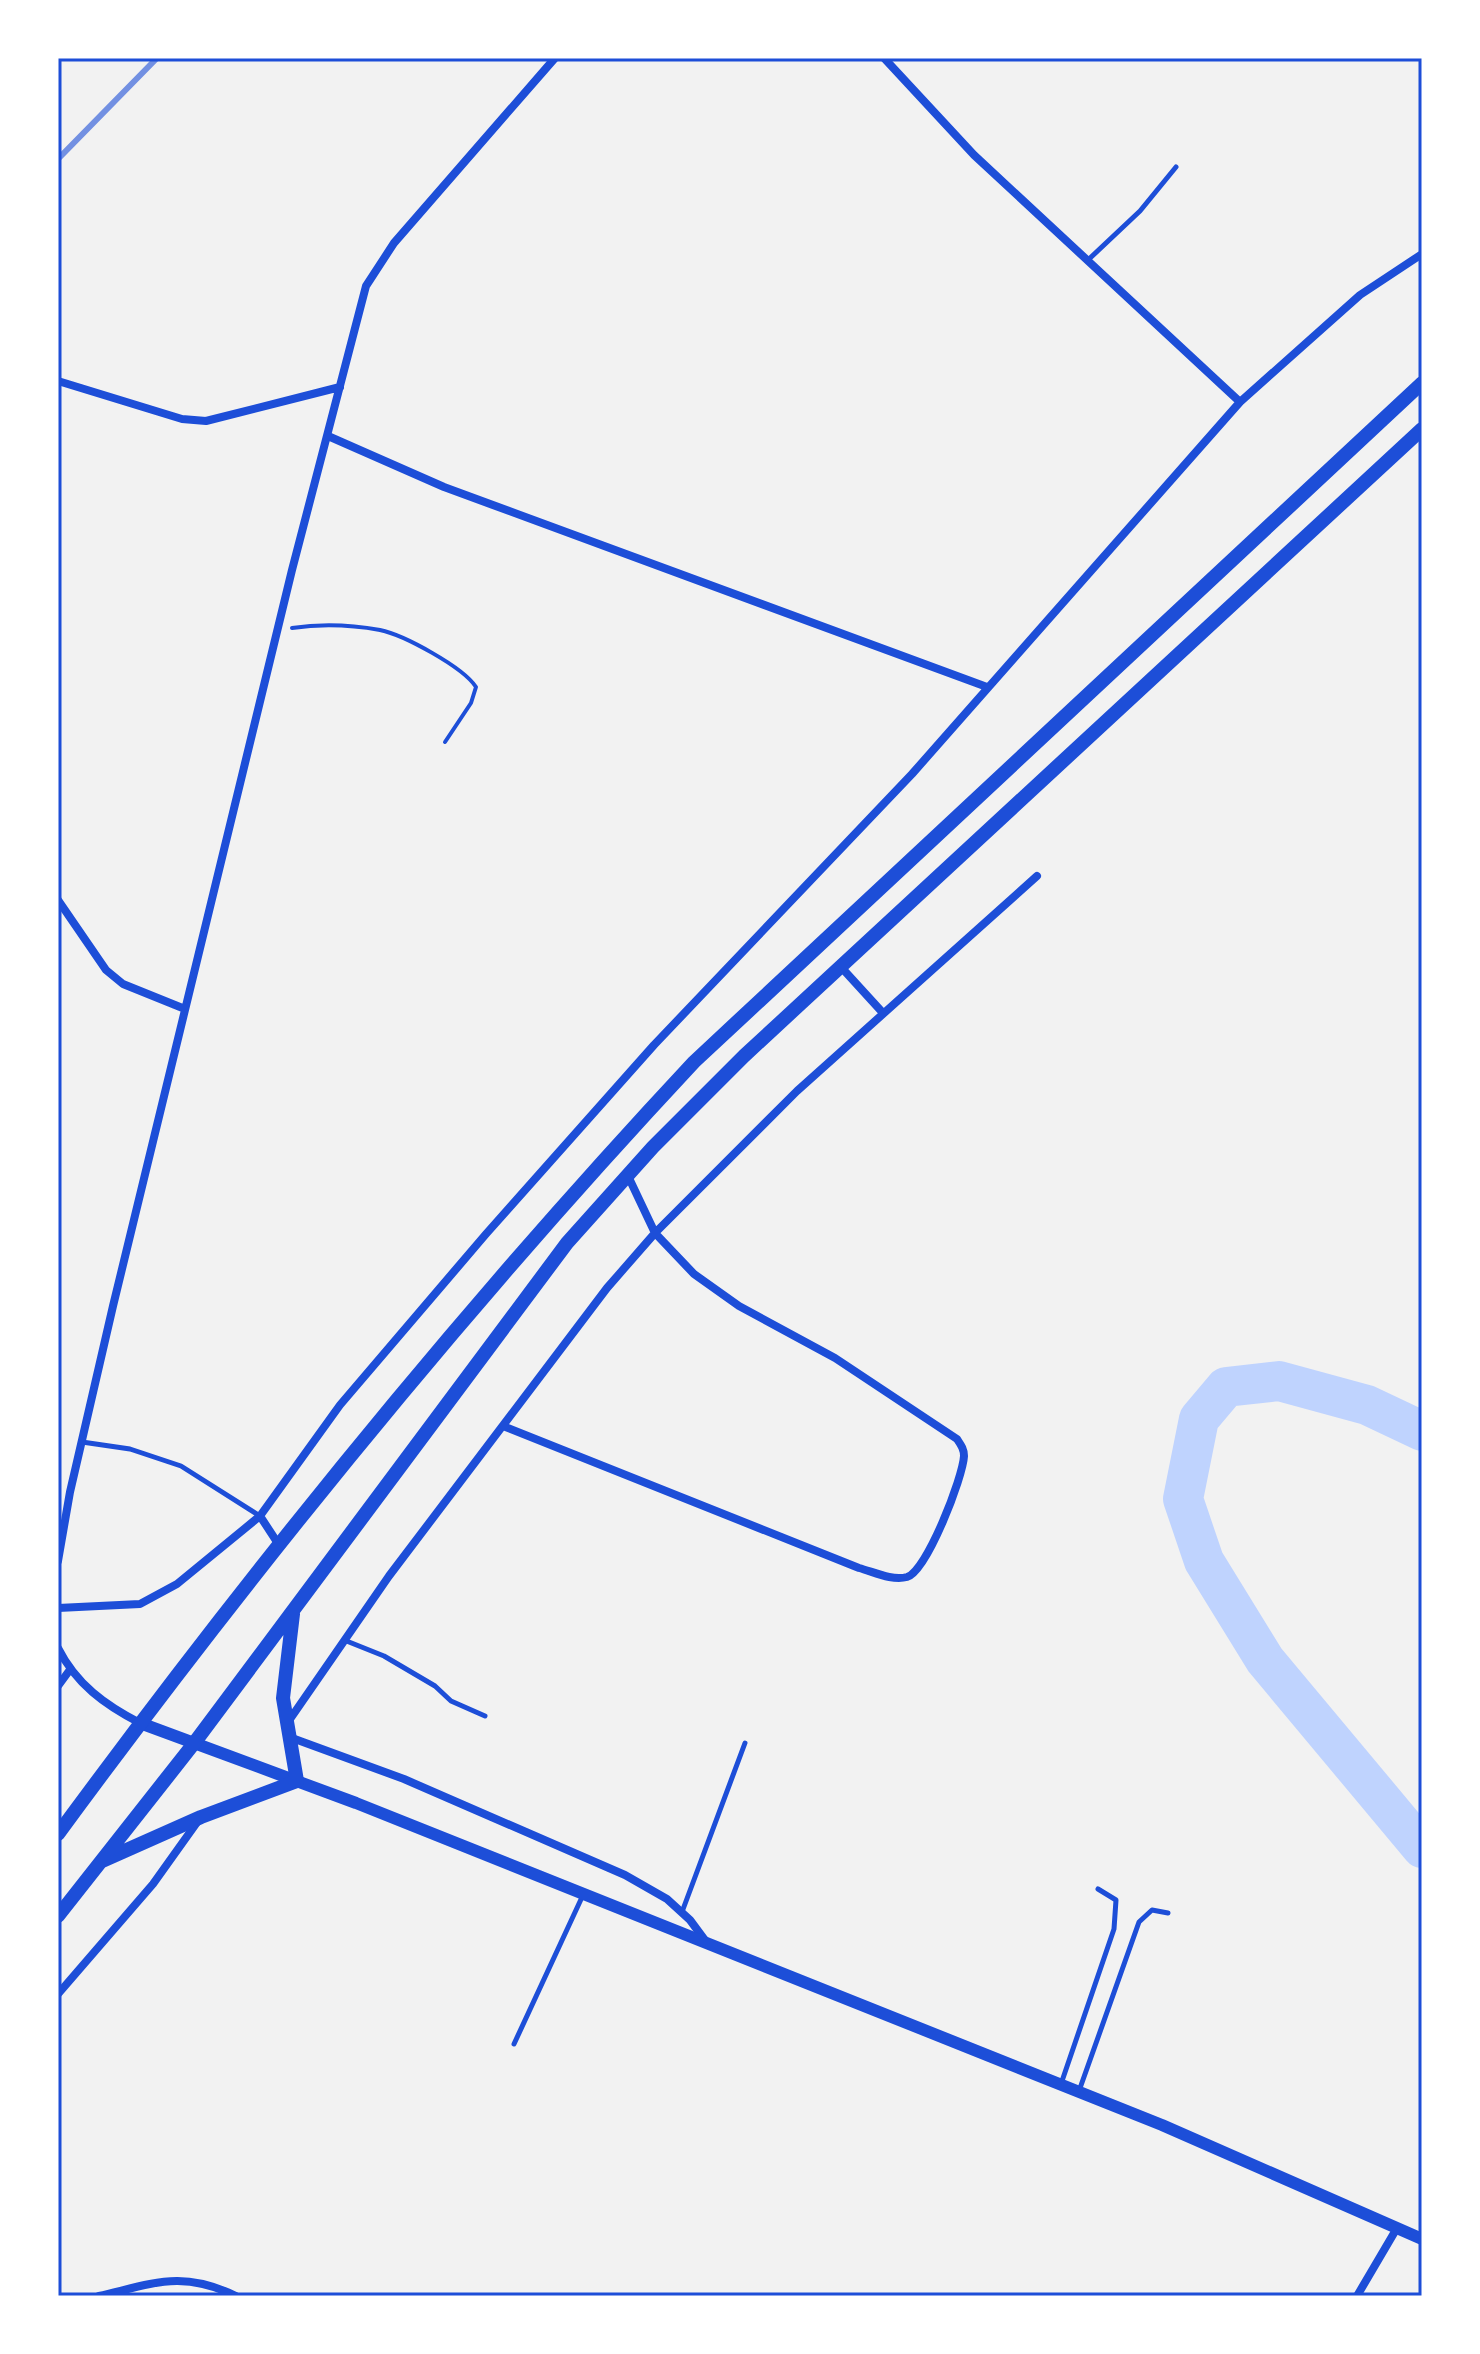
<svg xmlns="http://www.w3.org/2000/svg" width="1480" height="2354" font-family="Jost,sans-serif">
	<rect width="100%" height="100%" fill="#f2f2f2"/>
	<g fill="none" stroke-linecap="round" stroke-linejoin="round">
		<path stroke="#bfd3fe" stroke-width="40" d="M1422,1431L1367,1405L1279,1381L1226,1387L1199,1419L1183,1499L1204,1561L1265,1660L1422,1848"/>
		<path stroke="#1d4ed8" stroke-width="4" d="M292,628C319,624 352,625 380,630C404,635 463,667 476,687L471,703L445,742"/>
		<path stroke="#1d4ed8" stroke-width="5" d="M1088,260L1140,211L1176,167
			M82,1442L130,1449L181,1466L260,1516
			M344,1640L384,1656L435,1686L451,1701L485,1716
			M682,1912L745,1743
			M514,2044L583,1895
			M1061,2084L1114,1929L1116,1900L1098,1889
			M1079,2091L1139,1922L1152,1910L1168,1913"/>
		<path stroke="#1d4ed8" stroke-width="8" d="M884,58L974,155L1240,402
			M58,381L182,419L206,421L340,387
			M328,436L444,487L987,687
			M58,900L106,970L123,984L185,1009
			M841,967L883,1013
			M503,1426L859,1568C874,1572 892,1581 907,1577C927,1571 963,1477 964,1456C964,1449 961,1445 957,1439L835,1358L739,1306L694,1274L655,1233L628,1176
			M279,1545L260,1516L340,1405L486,1234L654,1045L912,774L1240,402L1360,295L1422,254
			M58,1561L70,1492L113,1306L292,570L366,286L394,243L555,58
			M58,1608L140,1604L177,1584L260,1516
			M58,1648C76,1684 105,1705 140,1723
			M58,1686L69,1671
			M288,1722L389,1576L607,1288L655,1233L797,1091L1037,876
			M292,1738L404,1779L625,1875L667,1899L690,1920L707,1943
			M58,1994L153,1884L198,1821
			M99,2296C155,2283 182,2270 236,2296
			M1357,2296L1397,2228"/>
		<path stroke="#1d4ed8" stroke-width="12" d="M140,1723L356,1803L1162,2125L1422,2239"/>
		<path stroke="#1d4ed8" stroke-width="14" d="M58,1834C255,1566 467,1305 694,1062L1422,383
			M102,1861L201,1817L297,1781L283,1698L293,1614
			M58,1916L195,1742L567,1243L653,1147L744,1056L1422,429"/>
		<path stroke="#7290e2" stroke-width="6" d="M58,159L157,58"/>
	</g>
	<rect width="1480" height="2354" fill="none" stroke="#ffffff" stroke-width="120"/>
	<rect x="60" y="60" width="1360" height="2234" fill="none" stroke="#1d4ed8" stroke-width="3"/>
</svg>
